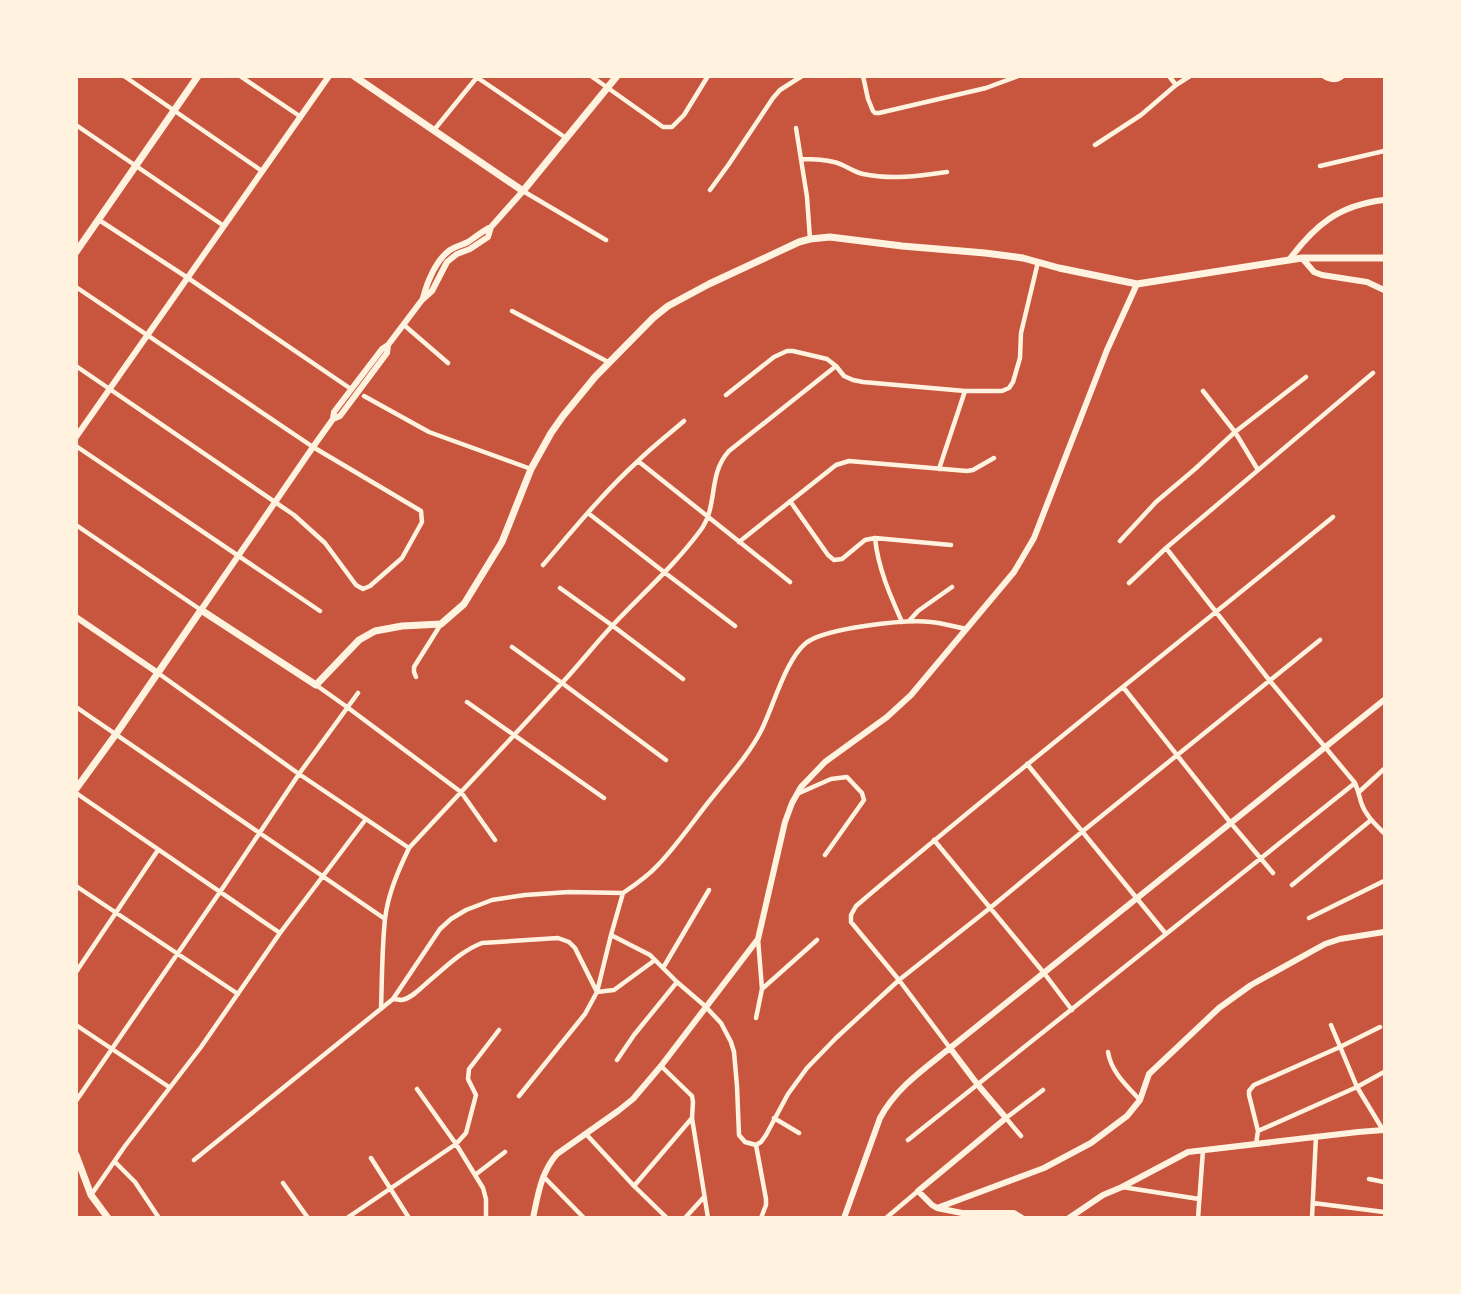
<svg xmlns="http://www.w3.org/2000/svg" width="1461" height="1294" font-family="Lato,sans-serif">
	<rect width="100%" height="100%" fill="#c8553d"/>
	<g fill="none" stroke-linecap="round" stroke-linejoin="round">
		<path stroke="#fff3e0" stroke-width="4.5" d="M124,76L262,171
			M240,76L301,117
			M475,76L566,138
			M591,76L663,127H672L684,115L708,76
			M863,76L868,99L873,111L875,113H879L986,88L1018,76
			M1169,76L1176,85
			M1323,76C1330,81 1336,82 1343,76
			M76,125L224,226
			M796,128L807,197L810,239
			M434,130L478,76
			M1095,145L1141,115L1176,85L1190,76
			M801,159C812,159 823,159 834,162C844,164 853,172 863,174C891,180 919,176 947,172
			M1320,166L1384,151
			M710,190L729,164L773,98L780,90L802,76
			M523,191L606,240
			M99,220L188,278L351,389
			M76,287L313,447L416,508L421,511L422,522L402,558L370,586L363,589L356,585L325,543L294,515L76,366
			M512,311L610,363
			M404,325L448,363
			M1203,391L1235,432L1258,470
			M726,395L774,357L787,351H793L827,359L836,366L844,376L853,380L863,382L965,391H1002L1009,388L1013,382L1020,358L1021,333L1038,262
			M364,396L429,432L531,469
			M76,446L320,611
			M638,461L790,582
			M939,469L965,391
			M790,501L828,555L834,560L842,559L865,540L875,538L951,545
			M588,513L664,572L735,626
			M76,525L201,610
			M875,538C878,568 890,595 902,622
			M1120,541L1156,502L1195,469L1235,432L1306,377
			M739,542L836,465L849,461L967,471L973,470L994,458
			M1166,548L1270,681L1355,783C1358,790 1359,795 1361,802C1365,815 1375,824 1384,833
			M543,565C573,530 603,493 638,461C652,447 668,435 684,421
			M1129,583L1166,548L1373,373
			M560,588L613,626L683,679
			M909,621L918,611L952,587
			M512,647L562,683L666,760
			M158,673L299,774L409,848
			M416,677L414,672V667L441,624
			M316,685L347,707L461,792L495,840
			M1123,687L1230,822L1273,873
			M467,702L604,798
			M76,707L385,919
			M1027,764L1166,934
			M1359,792L1384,769
			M76,793L280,933
			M797,794L831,779L847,777L862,793L864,800L825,855
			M934,840L1044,973L1072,1010
			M1292,885L1371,820
			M76,886L238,994
			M623,893C635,885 648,876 658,865C679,843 696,817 715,794C731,774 749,754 761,731C773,707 786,659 806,643C825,628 906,619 931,622C943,623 955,627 967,629
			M1309,918L1384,881
			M611,935L650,955L677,982L705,1006L721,1023L731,1042L734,1052L737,1086L739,1135L745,1142L756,1145
			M663,968L709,890
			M76,972L158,850
			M762,989L817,940
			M597,992L614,990L655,960
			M393,999C394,999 401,1000 402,1000C412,998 421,988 429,981C446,967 461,951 482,943L558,938L569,942L575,948L597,992
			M381,1009C382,980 382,947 385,919C388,894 398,871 409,848C460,793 511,739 561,684C579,665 595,644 613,625C642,594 674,566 700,531C719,506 707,475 729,451L836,366
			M756,1018L762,989L758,939
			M76,1025L169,1087
			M1331,1025L1357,1087L1383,1130
			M950,1048L899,980L851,922V915L856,906C1013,773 1174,647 1333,517
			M1108,1052C1111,1072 1127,1086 1140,1100
			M617,1060L634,1035L677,982
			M661,1066L692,1096L693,1102L692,1118L708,1218
			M417,1089L456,1144L483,1188L486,1199V1218
			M519,1096L585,1014L597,992L611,935L623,893
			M76,1101L220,892L299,774L358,693
			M774,1118L799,1133
			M1258,1131L1249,1095V1091L1254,1085L1340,1047L1380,1027
			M586,1134L634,1186L667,1218
			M1021,1136L1006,1118L1043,1090
			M908,1140L1355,783
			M1256,1144L1258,1131L1357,1087L1384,1072
			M756,1145L761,1142L766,1135L788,1094L807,1068L836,1038L899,980L990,908L1083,831L1320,640
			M756,1145L766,1199V1205L761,1218
			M371,1158L409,1218
			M194,1160L393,999L440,929L451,919L466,910L492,900L525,895L569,892L623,893
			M115,1162L135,1182L159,1218
			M475,1175L505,1152
			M543,1176L584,1218
			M1369,1179L1384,1182
			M283,1183L308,1218
			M634,1186L692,1118
			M1122,1187L1199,1199
			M91,1195L125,1146L201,1047L280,933L366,819
			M1313,1203L1384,1212
			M347,1218L456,1144L466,1133L476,1095L468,1079L469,1069L499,1030
			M685,1218L704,1197
			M886,1218L918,1191
			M1198,1218L1203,1150
			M1312,1218L1316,1136"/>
		<path stroke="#fff3e0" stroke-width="6" d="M1302,258L1314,272L1322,275L1367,282L1384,290
			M1289,260C1315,225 1339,205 1384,200
			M423,298C427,282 436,260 450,250C456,246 462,245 468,242C476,237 482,231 491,227
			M333,419L334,412L382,349L388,345L422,300L432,291L447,262L457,254L470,249L488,237L491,227L523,191
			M76,437L329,76
			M201,610L313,447L333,419L340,416L387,353L388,345
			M76,617L158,673
			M950,1048L978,1085L1006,1118L918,1191L932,1205L937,1208L962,1213H1014L1022,1218
			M937,1208L1044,1168L1091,1143L1127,1116L1140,1100L1149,1074L1219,1008L1251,985L1325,944L1340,939L1384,932
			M533,1218C538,1195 541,1172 557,1154L618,1111L633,1099L661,1066L758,939L785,822L792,803L801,787L825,762L887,717L911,695L1014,572L1034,538L1107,350L1137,284
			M844,1218L880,1118C896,1088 924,1069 950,1048L1384,700
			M1069,1218L1103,1195L1122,1187L1188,1152L1358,1132L1384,1130"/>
		<path stroke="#fff3e0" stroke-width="7" d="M354,76L523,191L617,76
			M76,252L198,76
			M76,789L116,734L201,610L316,685L359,640L375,631L402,626L441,624L464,604L502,542L531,469L551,433L563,416L595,377L653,318L668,306L709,284L799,242L810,239L830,237L902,246L985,253L1023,258L1059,268L1137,284L1302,258H1384
			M76,1155L91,1195L108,1218"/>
	</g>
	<rect width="1461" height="1294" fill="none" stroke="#fff3e0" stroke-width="156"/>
</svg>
